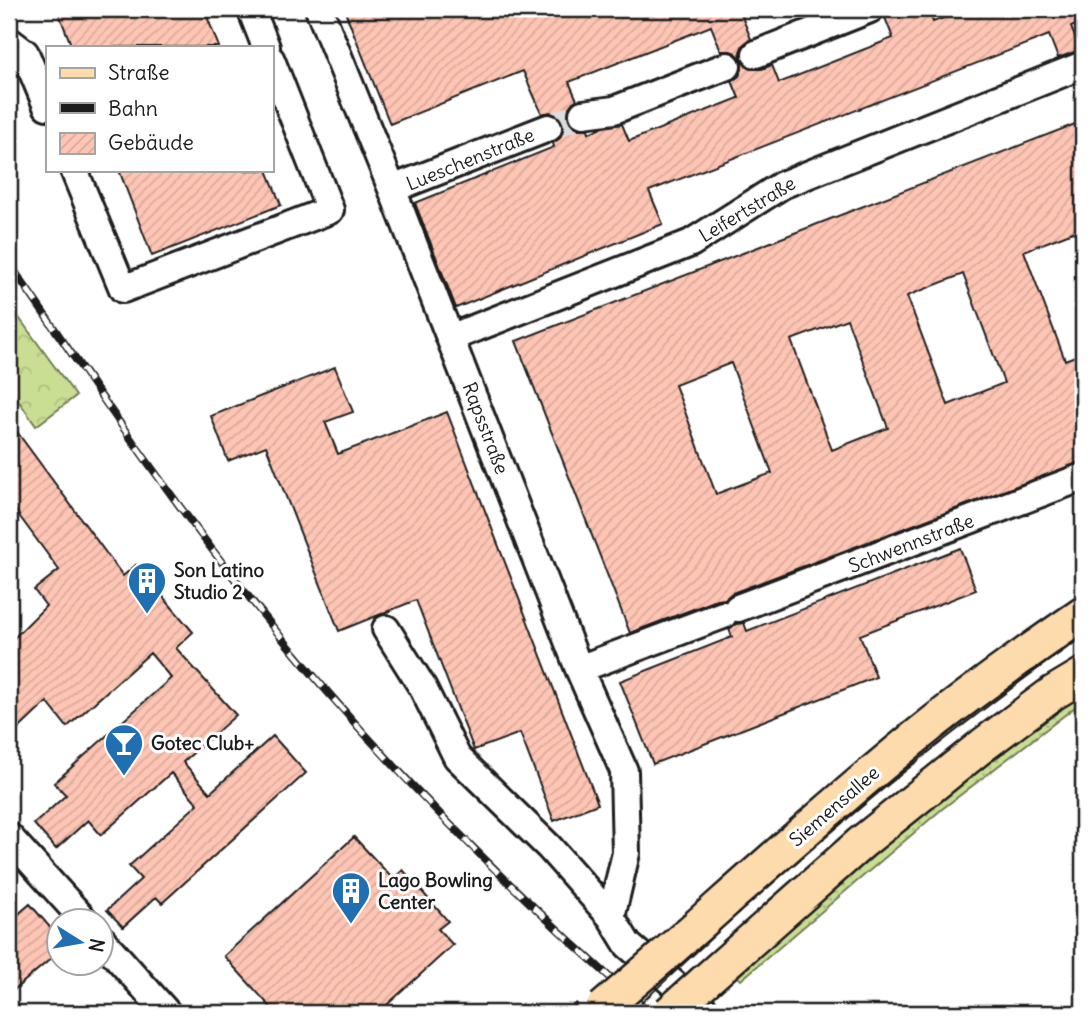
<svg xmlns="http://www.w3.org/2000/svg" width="1092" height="1022" font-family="Delius,sans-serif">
	<defs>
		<pattern id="grass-dots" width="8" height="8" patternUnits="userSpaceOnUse" patternTransform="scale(1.75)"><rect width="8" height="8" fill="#c9de93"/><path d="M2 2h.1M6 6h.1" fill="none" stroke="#acbe7e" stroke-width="1.8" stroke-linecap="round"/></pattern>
		<pattern id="forest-crowns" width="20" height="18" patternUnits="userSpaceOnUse" patternTransform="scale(1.75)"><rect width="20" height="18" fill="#c9de93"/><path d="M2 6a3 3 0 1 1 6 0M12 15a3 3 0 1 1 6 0" fill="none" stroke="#acbe7e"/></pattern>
		<pattern id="building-hatch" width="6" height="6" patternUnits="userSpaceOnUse" patternTransform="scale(1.75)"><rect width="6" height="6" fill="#fec5b4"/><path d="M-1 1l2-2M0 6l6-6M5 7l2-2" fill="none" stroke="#d9a99a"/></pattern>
	</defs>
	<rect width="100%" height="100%" fill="#fff"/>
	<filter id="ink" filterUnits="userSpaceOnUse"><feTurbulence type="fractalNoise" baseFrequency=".0143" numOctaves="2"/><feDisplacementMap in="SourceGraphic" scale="14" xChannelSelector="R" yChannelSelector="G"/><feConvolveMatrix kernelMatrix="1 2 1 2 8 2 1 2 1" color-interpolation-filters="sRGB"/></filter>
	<g filter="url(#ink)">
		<path fill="url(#grass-dots)" stroke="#727d58" stroke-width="2" d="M1083,694V701L942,809L741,980L736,976C813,908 890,839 972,776C1008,748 1043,717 1083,694Z"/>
		<path fill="url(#forest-crowns)" stroke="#727d58" stroke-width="2" d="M9,304L76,396L36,426L9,387Z"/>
		<path fill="url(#building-hatch)" stroke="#1c1c1c" stroke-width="2" fill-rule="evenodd" d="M57,9H204L219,47H72Z
			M344,9H751L741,14L751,39L743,45L740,52L741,59L746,66L753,69H762L772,65L779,83L893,38L884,15L900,9H928L933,22L968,9H1083V22L1071,27L1080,50L1058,58L1049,35L649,191L663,224L456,308L415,203L554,147L553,143L560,138L563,131V123L557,115L550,112L542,114L523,71L390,124ZM711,26L721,51H730L736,53L741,60L742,69L739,76L732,81L739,98L629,141L622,124L603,127L589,133L588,129H578L570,123L567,115L568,109L573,102L577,100L569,82Z
			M1075,124L1083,146V228L1024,251L1065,360L1083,353V461L732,593L725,599L717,600L630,633L516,341ZM963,274L1004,383L948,405L907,296ZM847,319L888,428L832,450L791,340ZM731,363L772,473L716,494L675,385Z
			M119,170H267L281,205L152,256Z
			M335,367L353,412L325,422L338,454L447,412L598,804L554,821L520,733L474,750L416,600L339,631L266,446L228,461L211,416Z
			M9,421L123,576L136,565L193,632L176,648L236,715L183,762L210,793L273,736L306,773L162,903L156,897L123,927L107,910L141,879L129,866L198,804L171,773L101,835L88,820L56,849L34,824L66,795L54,783L171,678L150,653L67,727L47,702L9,738V643L46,606L34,590L59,570L9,502Z
			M960,548L976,590L860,635L876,677L653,764L620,681L732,637L729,629L736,624L744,623L747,631Z
			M354,837L393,879L403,870L448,921L438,929L453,945L378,1013H276L224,956Z
			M30,904L60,939V951L9,994V922Z"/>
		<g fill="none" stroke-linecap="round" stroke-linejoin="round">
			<path stroke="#ddd" stroke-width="26" stroke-dasharray="26 13" stroke-linecap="butt" d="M548,128L583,114"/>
			<g stroke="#1c1c1c" stroke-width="32">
				<path id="minor" d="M251,9L266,47
					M319,9L392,189L579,669L624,771L626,853L611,917L628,945L708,1013
					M9,41L25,53L47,106
					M756,54L870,9
					M583,114L614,110L727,66
					M74,170L123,289L330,210L271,60
					M392,189L548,128
					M450,338L691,243L782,185L1083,65
					M738,608L1083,477
					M386,629L423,688L457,757L549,847L611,917
					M579,669L723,615
					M9,837L84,920
					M102,940L167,1013"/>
			</g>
			<g stroke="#1c1c1c" stroke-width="38">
				<path id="major" d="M668,952C747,882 826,810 908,743C964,697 1023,655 1083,614
					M704,982L861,843L983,745L1053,693L1083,675"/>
			</g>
			<path stroke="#1c1c1c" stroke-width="3.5" stroke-dasharray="5 5" stroke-linecap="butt" d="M566,1013L578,1003"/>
			<use href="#minor" stroke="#fff" stroke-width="26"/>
			<use href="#major" stroke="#fedbac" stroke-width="33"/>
			<path stroke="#1c1c1c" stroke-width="2" d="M630,1013C676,972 720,928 767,888C868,799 972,713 1083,637"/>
			<g stroke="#1c1c1c" stroke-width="8">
				<path id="rail" d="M9,263C79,364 148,467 224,565C349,729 495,877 650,1013"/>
			</g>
			<use href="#rail" stroke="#fff" stroke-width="5" stroke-dasharray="16" stroke-linecap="butt"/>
			<g stroke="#1c1c1c" stroke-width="38" stroke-linecap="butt">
				<path id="major-bridge" d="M603,1008L668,952
					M669,1013L704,982"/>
			</g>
			<use href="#major-bridge" stroke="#fedbac" stroke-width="33"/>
		</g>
	</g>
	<defs>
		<g id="building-pin" transform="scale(2.0125)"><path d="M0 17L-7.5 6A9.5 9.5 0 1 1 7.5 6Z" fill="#1f6fb2" stroke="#fff"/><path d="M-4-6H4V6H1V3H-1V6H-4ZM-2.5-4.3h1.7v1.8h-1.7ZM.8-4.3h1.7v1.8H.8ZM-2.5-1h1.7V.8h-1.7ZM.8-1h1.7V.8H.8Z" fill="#fff"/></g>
		<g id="bar-pin" transform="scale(2.0125)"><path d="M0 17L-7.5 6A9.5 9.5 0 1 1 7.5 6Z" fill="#1f6fb2" stroke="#fff"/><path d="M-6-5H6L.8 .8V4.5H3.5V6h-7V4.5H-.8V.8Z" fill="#fff"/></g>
	</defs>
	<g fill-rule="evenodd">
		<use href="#building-pin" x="147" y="581"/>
		<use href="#bar-pin" x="124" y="743"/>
		<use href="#building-pin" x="351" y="891"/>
	</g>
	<g text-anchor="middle" stroke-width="6" stroke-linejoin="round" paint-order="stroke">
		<g font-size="19" fill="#1c1c1c" stroke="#fff">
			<text transform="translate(470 159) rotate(-22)" y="7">Lueschenstraße</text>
			<text transform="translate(747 209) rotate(-31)" y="7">Leifertstraße</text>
			<text transform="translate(486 428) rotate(69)" y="7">Rapsstraße</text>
			<text transform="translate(911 543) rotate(-21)" y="7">Schwennstraße</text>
			<text transform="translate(834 806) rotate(-41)" y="7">Siemensallee</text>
		</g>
		<g font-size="19" font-weight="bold" fill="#1c1c1c" stroke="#fff" text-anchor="start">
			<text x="174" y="577">Son Latino<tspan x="174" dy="22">Studio 2</tspan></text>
			<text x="151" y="750">Gotec Club+</text>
			<text x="378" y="887">Lago Bowling<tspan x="378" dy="22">Center</tspan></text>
		</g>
	</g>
	<rect width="1092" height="1022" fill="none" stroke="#fff" stroke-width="35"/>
	<rect x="18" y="18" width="1057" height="987" fill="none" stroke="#1c1c1c" stroke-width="2.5" filter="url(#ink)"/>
	<rect x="46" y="46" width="228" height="126" fill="#ffffff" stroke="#a4a4a4" stroke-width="2"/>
	<rect x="60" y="68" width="35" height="10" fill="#fedbac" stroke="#a4a4a4" stroke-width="2"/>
	<text x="108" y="80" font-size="21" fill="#1c1c1c">Straße</text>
	<rect x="60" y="103" width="35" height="10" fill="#1c1c1c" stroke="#a4a4a4" stroke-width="2"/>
	<text x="108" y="116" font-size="21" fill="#1c1c1c">Bahn</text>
	<rect x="60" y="133" width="35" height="21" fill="url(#building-hatch)" stroke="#a4a4a4" stroke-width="2"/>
	<text x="108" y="150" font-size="21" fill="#1c1c1c">Gebäude</text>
	<g transform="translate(80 942) rotate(101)"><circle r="33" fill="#ffffff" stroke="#a4a4a4" stroke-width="2"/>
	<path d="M0-5L12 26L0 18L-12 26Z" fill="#1f6fb2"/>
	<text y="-10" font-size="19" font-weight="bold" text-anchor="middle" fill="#1c1c1c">N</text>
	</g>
</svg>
